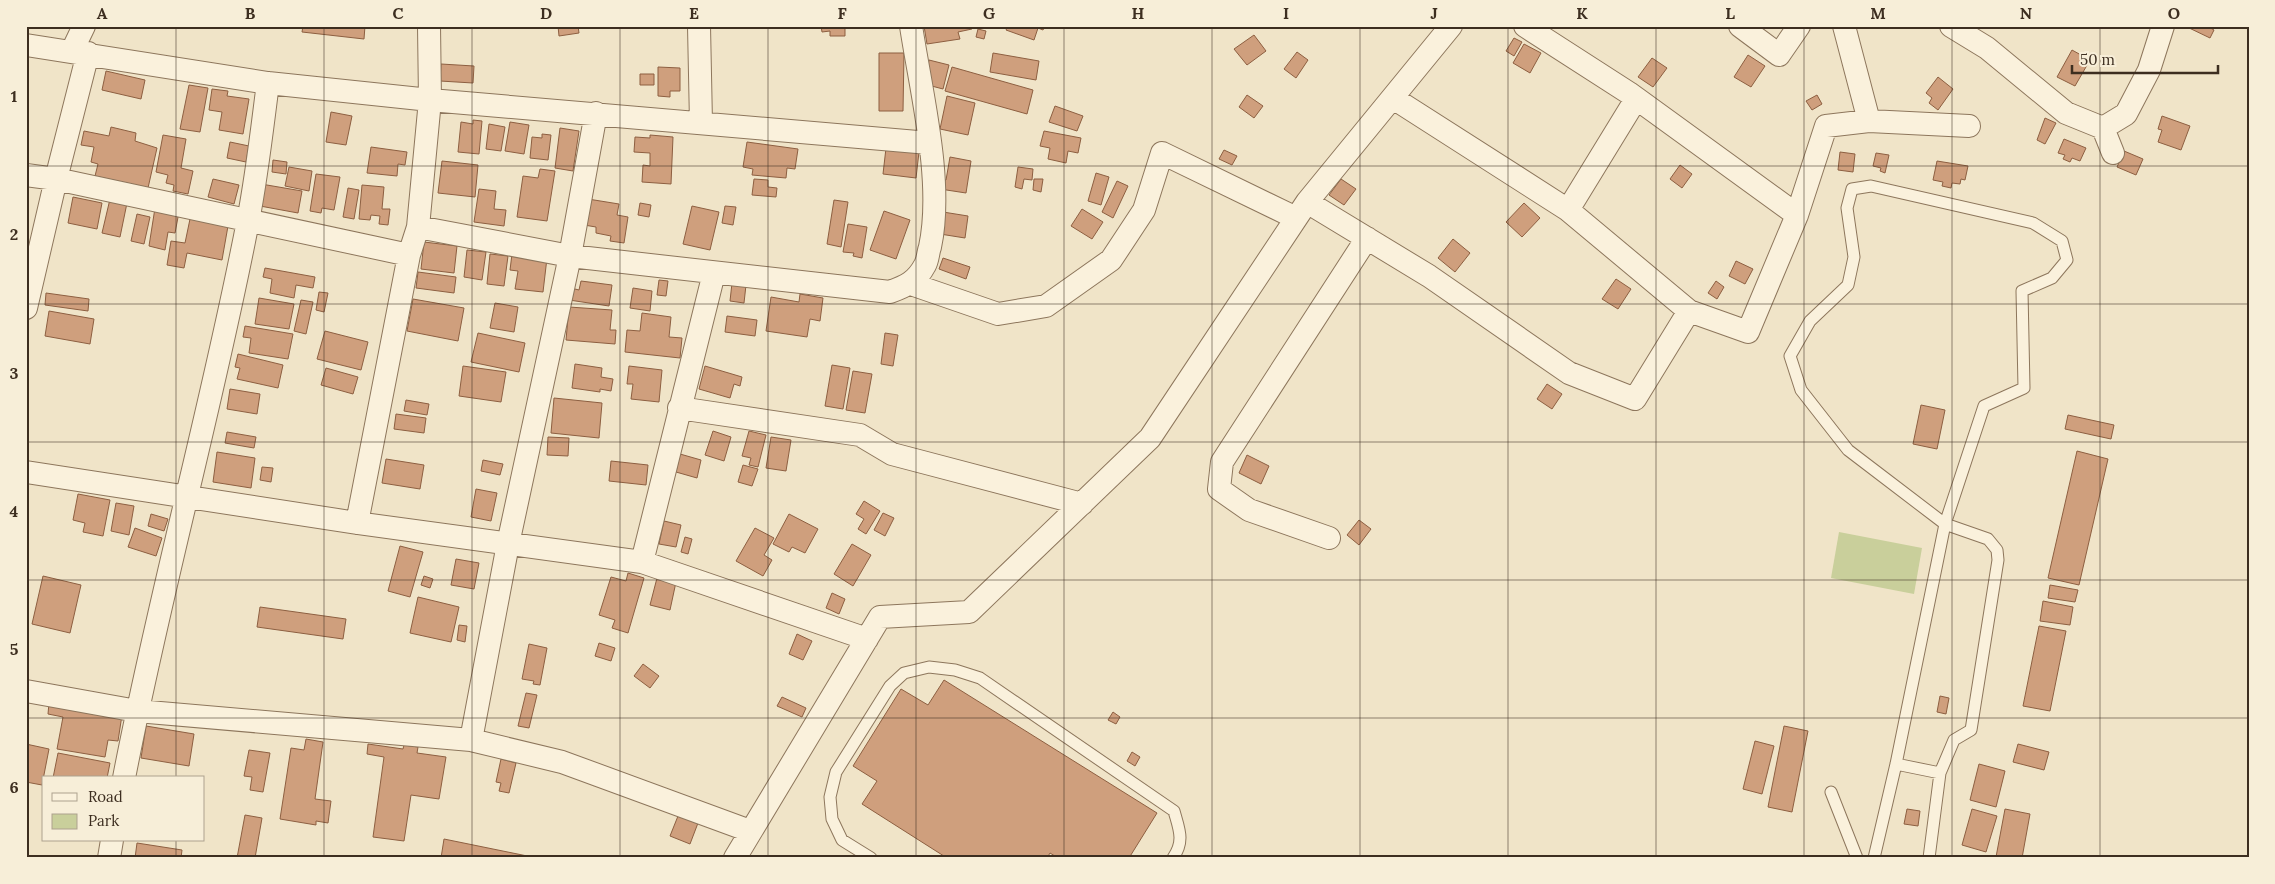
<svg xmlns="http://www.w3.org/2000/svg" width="2275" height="884" font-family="Lora,serif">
	<rect width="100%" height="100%" fill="#f0e4c8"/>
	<path fill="#c9cf9b" d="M1839,532L1922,548L1914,594L1831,578Z"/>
	<path fill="#cf9f7d" stroke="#8d5f41" d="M303,26H365L364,39L302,32Z
		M558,26H578L579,33L559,36Z
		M821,26H845V36H830V31L822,32Z
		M924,26H972V29L958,32L960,39L927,44Z
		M1008,26H1045L1043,30L1038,28L1034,40L1006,30Z
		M2185,26H2207L2214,30L2210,38Z
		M978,29L986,31L984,39L976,37Z
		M1254,35L1266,51L1247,65L1234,49Z
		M1514,38L1522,42L1514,56L1506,51Z
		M1524,44L1541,53L1530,73L1513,63Z
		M2072,50L2090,60L2075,86L2057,77Z
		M1297,52L1308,60L1296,78L1284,69Z
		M879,53H904L903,111H879Z
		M993,53L1039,61L1036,80L990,72Z
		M1748,55L1765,66L1751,87L1734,77Z
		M1652,58L1667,68L1653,87L1638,77Z
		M929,60L949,65L943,89L924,84Z
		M441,64L474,66L473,83L440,81Z
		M658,67L680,68V91H670V97L658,96Z
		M952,67L1033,90L1027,114L945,91Z
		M106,71L145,80L141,99L102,90Z
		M640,74H654V85H640Z
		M1938,77L1953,89L1938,110L1929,103L1932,98L1926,93Z
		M189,85L208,88L200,132L180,129Z
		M212,89L228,91L227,96L249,99L243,134L219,130L222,112L209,110Z
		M1247,95L1263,106L1254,118L1239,107Z
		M1817,95L1822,104L1812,110L1806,101Z
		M947,96L975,103L968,135L940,129Z
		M1055,106L1083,116L1077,131L1049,122Z
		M331,112L352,116L346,145L326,142Z
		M2162,116L2190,126L2181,150L2158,142L2162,130L2158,129Z
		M2045,118L2056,123L2045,144L2037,140Z
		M473,120L482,121L479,154L458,152L461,122L473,124Z
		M510,122L529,125L524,154L505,151Z
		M489,124L505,127L501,151L486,149Z
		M111,127L136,133L135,141L157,148L148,188L95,176L98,164L91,162L94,147L81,145L84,131L109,136Z
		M560,128L579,131L573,171L555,168Z
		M1044,131L1081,138L1078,153L1068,151L1066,163L1048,159L1050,148L1040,146Z
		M542,134L551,135L548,160L530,158L532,137L542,138Z
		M163,135L186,139L181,168L193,171L188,194L173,191L174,185L166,183L168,175L156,172Z
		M650,135L673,137L671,184L642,182L643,165L650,166V153L634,152L635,137L650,138Z
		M2064,139L2086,148L2080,161L2072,158L2070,162L2063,159L2065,155L2058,153Z
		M230,142L249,146L246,162L227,158Z
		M747,142L798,149L795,169L787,168L786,178L752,175L753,169L743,167Z
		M371,147L407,152L405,165L398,164L397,176L367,173Z
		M886,148L919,152L916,178L883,174Z
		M1224,150L1237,156L1232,165L1219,159Z
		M2124,151L2143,159L2136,175L2117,167Z
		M1840,152L1855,154L1853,172L1838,170Z
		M1876,153L1889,155L1885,173L1880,171L1881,168L1873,166Z
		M950,157L971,161L966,193L940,189L942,180H946Z
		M273,160L287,162L286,174L272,172Z
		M442,161L478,165L475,197L438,193Z
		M1937,161L1968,166L1965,180L1961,179L1960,184L1952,183L1951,188L1942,186L1943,182L1933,180Z
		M1680,165L1692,174L1682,188L1670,179Z
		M289,167L312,171L309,191L285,186Z
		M1018,167L1033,169L1032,180L1024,179L1022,189L1015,187Z
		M540,169L555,171L547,221L517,217L523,176L538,178Z
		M1096,173L1109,177L1101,205L1088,201Z
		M316,174L340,177L334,210L322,208L321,213L310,211Z
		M213,179L239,185L234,204L208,197Z
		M754,179L768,180V187L777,188L776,197L752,195Z
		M1034,179H1043L1041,192L1033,190Z
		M1341,179L1356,189L1344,205L1329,195Z
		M1117,181L1128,186L1113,218L1102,212Z
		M261,184L302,191L298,213L260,206Z
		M362,185L384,187L382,209H390L388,225L379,224L380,216L371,215L370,220L359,219Z
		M348,188L359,190L354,219L343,217Z
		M479,189L496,191L494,209L506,210L504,226L474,222Z
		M73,197L102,203L97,229L68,223Z
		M110,199L127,203L120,237L102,233Z
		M588,199L619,204L617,215L628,217L624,243L610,241L611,236L596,233V227L584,225Z
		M834,200L848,202L841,247L827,244Z
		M640,203L651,205L649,217L638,215Z
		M1524,203L1540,218L1522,237L1506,222Z
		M692,206L719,212L710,250L683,244Z
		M725,206L736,207L733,225L722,223Z
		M155,208L179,212L175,233L168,232L165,250L149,246Z
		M1082,209L1103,222L1092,239L1071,226Z
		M884,211L910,220L896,259L870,250Z
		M943,212L968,216L965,238L940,234Z
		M137,214L150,217L144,244L131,241Z
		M190,219L228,226L222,260L187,253L184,268L167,265L171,241L185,243Z
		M848,224L867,227L862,258L853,256L854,253L843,252Z
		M1453,239L1470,253L1455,272L1438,258Z
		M424,242L457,246L454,273L421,269Z
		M467,250L486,252L482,280L464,277Z
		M490,254L508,256L504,286L487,284Z
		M512,254L547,258L543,292L515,289L518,271L510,270Z
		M943,258L970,267L966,279L939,269Z
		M1736,261L1753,269L1745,284L1729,276Z
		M265,268L315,277L313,288L296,285L294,298L270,293L272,279L263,277Z
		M418,272L456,277L454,293L416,288Z
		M1616,279L1631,289L1618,309L1602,299Z
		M659,280L668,281L666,296L657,295Z
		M581,281L612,285L609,306L569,300L571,288L579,290Z
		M1716,281L1724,287L1717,299L1708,293Z
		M732,283L746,285L744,303L730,301Z
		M633,288L652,291L650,311L630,308Z
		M319,292L328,293L324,312L316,310Z
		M46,293L89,299L88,311L45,305Z
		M800,294L823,298L820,321L810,319L807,337L766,331L771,297L799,302Z
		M259,298L294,304L289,329L255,324Z
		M413,299L464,308L458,341L407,331Z
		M301,300L313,302L306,334L294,331Z
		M495,303L518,307L514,332L490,328Z
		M569,307L612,310L610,330H616L615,344L566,340Z
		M49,311L94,319L90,344L45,336Z
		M642,313L671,317L669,337L682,338L680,358L625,352L627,330L640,331Z
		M727,316L757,320L755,336L725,332Z
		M245,326L293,334L288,359L249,353L251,338L243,337Z
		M325,331L368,342L361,370L317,359Z
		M478,333L525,343L519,372L471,362Z
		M885,333L898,335L893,366L881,364Z
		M238,354L283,365L278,388L237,379L240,368L235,367Z
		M575,364L602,368L601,377L613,379L611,391L600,389V392L572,388Z
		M832,365L850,368L843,409L825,406Z
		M463,366L506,372L501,402L459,396Z
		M629,366L662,370L659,402L631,399L633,384H627Z
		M705,366L742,377L740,386L734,384L730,398L699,389Z
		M326,368L358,377L353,394L321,385Z
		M853,371L872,374L865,413L846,410Z
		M1547,384L1562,394L1552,409L1537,399Z
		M230,389L260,394L257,414L227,409Z
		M554,398L602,403L599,438L551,433Z
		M406,400L429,404L427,415L404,411Z
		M1921,405L1945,410L1937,449L1913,444Z
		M396,414L426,418L424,433L394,429Z
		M2068,415L2114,425L2111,439L2065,429Z
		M713,431L731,437L724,461L705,455Z
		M749,431L766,435L758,467L749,465L751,458L742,456Z
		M227,432L256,437L254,448L225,443Z
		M548,437L569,438L568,456L547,455Z
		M771,437L791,440L786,471L766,468Z
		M2077,451L2108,459L2079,585L2048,578Z
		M217,452L255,458L251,488L213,482Z
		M680,454L701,460L697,478L676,472Z
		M1247,455L1269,466L1261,484L1239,473Z
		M386,459L424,465L420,489L382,483Z
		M483,460L503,464L500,475L481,471Z
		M611,461L648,465L646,485L609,481Z
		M743,465L758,469L752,486L738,482Z
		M262,467L273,468L271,482L260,480Z
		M476,489L497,493L491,521L471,517Z
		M78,494L110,500L103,536L83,532L85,523L73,520Z
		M864,501L880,511L866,534L858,529L864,519L856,514Z
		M116,503L134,506L129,535L111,531Z
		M883,513L894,518L885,536L874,530Z
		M151,514L168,519L164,531L148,526Z
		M789,514L818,529L805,553L792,547L789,552L773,544Z
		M1359,520L1371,529L1359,545L1347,535Z
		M664,521L681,525L676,547L659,544Z
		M135,528L162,538L156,556L128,547Z
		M755,528L774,538L764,555L772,560L763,576L736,561Z
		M685,537L692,539L688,554L681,552Z
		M852,544L871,555L853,586L834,574Z
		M400,546L423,552L410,597L388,591Z
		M456,559L479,563L474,589L451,585Z
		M628,573L644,578L628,633L612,628L615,620L599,615L611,577L626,581Z
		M43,576L81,585L70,633L32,624Z
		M424,576L433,579L430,588L421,585Z
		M657,578L676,582L670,610L650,605Z
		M2050,585L2078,590L2075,602L2048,598Z
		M832,593L845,599L839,614L826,608Z
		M418,597L459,607L451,642L410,633Z
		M2043,601L2073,607L2070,625L2040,621Z
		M260,607L346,619L343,639L257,627Z
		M459,625L467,626L465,642L457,640Z
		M2039,626L2066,631L2050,711L2023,706Z
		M797,634L812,641L803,660L789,654Z
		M599,643L615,648L611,661L595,656Z
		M529,644L547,648L540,685L533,684L534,681L522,679Z
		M643,664L659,676L650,688L634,676Z
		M944,680L1157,813L1129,858H1058L1050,853L1047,858H947L862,804L877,781L853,766L901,689L928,705Z
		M526,693L537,695L529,728L518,726Z
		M1940,696L1949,698L1946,714L1937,712Z
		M782,697L806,708L802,717L777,706Z
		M49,703L122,715L118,741L108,740L105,757L57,749L63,717L48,714Z
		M1113,712L1120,717L1116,724L1108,720Z
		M146,726L194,734L189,766L141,758Z
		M1784,726L1808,731L1792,812L1768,807Z
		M306,739L323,742L315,799L331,801L328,823L316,821V825L280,819L291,748L304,750Z
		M1755,741L1774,746L1762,794L1743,789Z
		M26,744L49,749L42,785L26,782Z
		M368,744L403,749L404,745L418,747L417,753L446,757L439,799L411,795L404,841L373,837L384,757L367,754Z
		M2018,744L2049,752L2044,770L2013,762Z
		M249,750L270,753L263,792L250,790L252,777L244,776Z
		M1132,752L1140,757L1135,766L1127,761Z
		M58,753L110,763L107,778H53Z
		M501,759L516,763L509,793L499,791L501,783L496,782Z
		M1979,764L2005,771L1996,807L1970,800Z
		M1907,809L1920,811L1918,826L1904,824Z
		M1972,809L1997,816L1986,852L1962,845Z
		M2005,809L2030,814L2022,858L1996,857Z
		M245,815L262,818L255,858H237Z
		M678,816L698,823L690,844L670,836Z
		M444,839L537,858H441Z
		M137,843L182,850L181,858H135Z"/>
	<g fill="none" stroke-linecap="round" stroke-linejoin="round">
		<g stroke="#8d765c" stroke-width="13">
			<path id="service" d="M1896,764L1940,773L1929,858
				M1831,792L1857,858
				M871,858L842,840L832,819L830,797L836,772L890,686L904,673L929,667L955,670L980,678L1174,811C1179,829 1185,841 1173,858
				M1874,858L1896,764L1945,524L1984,406L2024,388L2022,291L2052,278L2067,260L2062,241L2033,223L1871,186L1852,189L1847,208L1854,257L1848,285L1810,321L1790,356L1801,390L1848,450L1945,524L1988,539L1997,550L1998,560L1971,730L1954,740L1940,773"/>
		</g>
		<g stroke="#8d765c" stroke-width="24">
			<path id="minor" d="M699,26L701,123
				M1525,26L1629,93L1797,215
				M1740,26L1779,55L1799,26
				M1951,26L1987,48L2066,113L2103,128L2126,114L2149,70L2163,26
				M26,45L268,83L430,100L929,143
				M72,51L84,26
				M1393,98L1568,210L1689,311L1748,332L1797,215L1826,126L1869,121L1844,26
				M1869,121L1969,126
				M2103,128L2113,153
				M26,175L56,179L409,255
				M1307,202L1429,276L1569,373L1635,399L1689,311
				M1568,210L1636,99
				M418,227L570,256L890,292C906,286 916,282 925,265C928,260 928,252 930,247C944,182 921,92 911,26
				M911,284L998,314L1046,306L1111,260L1144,210L1162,153L1296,218
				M26,308L56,179L88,53
				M679,408L860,435L892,454L1082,504
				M26,472L357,523L642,562L867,639
				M357,523L409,255L418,227L430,100L429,26
				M1329,538L1249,510L1219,489L1222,462L1367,238
				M642,562L714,273
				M26,691L137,711L471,740L562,762L750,831
				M471,740L508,544L570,256L596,113
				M124,778C160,591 212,408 248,221C257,175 262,129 268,83
				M109,858L112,840
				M735,858L880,617L969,612L1150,438L1307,202L1451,26"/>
		</g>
		<use href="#service" stroke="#faf1dc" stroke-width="11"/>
		<use href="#minor" stroke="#faf1dc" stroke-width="22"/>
	</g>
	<path fill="none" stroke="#3d2e20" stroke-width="1" stroke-opacity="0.55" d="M176,26V778M324,26V858M472,26V858M620,26V858M768,26V858M916,26V858M1064,26V858M1212,26V858M1360,26V858M1508,26V858M1656,26V858M1804,26V858M1952,26V858M2100,26V858M26,166H2249M26,304H2249M26,442H2249M26,580H2249M26,718H2249M176,840V858"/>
	<rect width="2275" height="884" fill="none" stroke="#f7eed8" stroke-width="55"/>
	<rect x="42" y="776" width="162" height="65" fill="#f7eed8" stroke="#ada18e"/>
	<rect x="52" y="793" width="25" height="8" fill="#faf1dc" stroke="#ada18e"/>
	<text x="88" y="802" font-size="15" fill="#3d2e20">Road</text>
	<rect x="52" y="814" width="25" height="15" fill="#c9cf9b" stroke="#ada18e"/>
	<text x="88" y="826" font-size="15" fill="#3d2e20">Park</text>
	<path d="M2072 65v8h146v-8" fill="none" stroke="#3d2e20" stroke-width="2.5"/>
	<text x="2080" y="65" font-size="15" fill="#3d2e20" stroke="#f7eed8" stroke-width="4" paint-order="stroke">50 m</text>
	<rect x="28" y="28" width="2220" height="828" fill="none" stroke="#3d2e20" stroke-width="2"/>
	<g font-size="16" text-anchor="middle" font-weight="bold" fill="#3d2e20">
		<text x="102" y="19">A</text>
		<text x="250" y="19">B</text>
		<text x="398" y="19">C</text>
		<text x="546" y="19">D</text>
		<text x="694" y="19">E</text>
		<text x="842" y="19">F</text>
		<text x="989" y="19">G</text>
		<text x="1138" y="19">H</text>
		<text x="1286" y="19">I</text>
		<text x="1434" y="19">J</text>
		<text x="1582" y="19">K</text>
		<text x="1730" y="19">L</text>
		<text x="1878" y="19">M</text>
		<text x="2026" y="19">N</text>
		<text x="2174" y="19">O</text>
		<text x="14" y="102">1</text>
		<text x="14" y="240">2</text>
		<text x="14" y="379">3</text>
		<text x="14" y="517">4</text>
		<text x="14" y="655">5</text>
		<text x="14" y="793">6</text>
	</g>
</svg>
